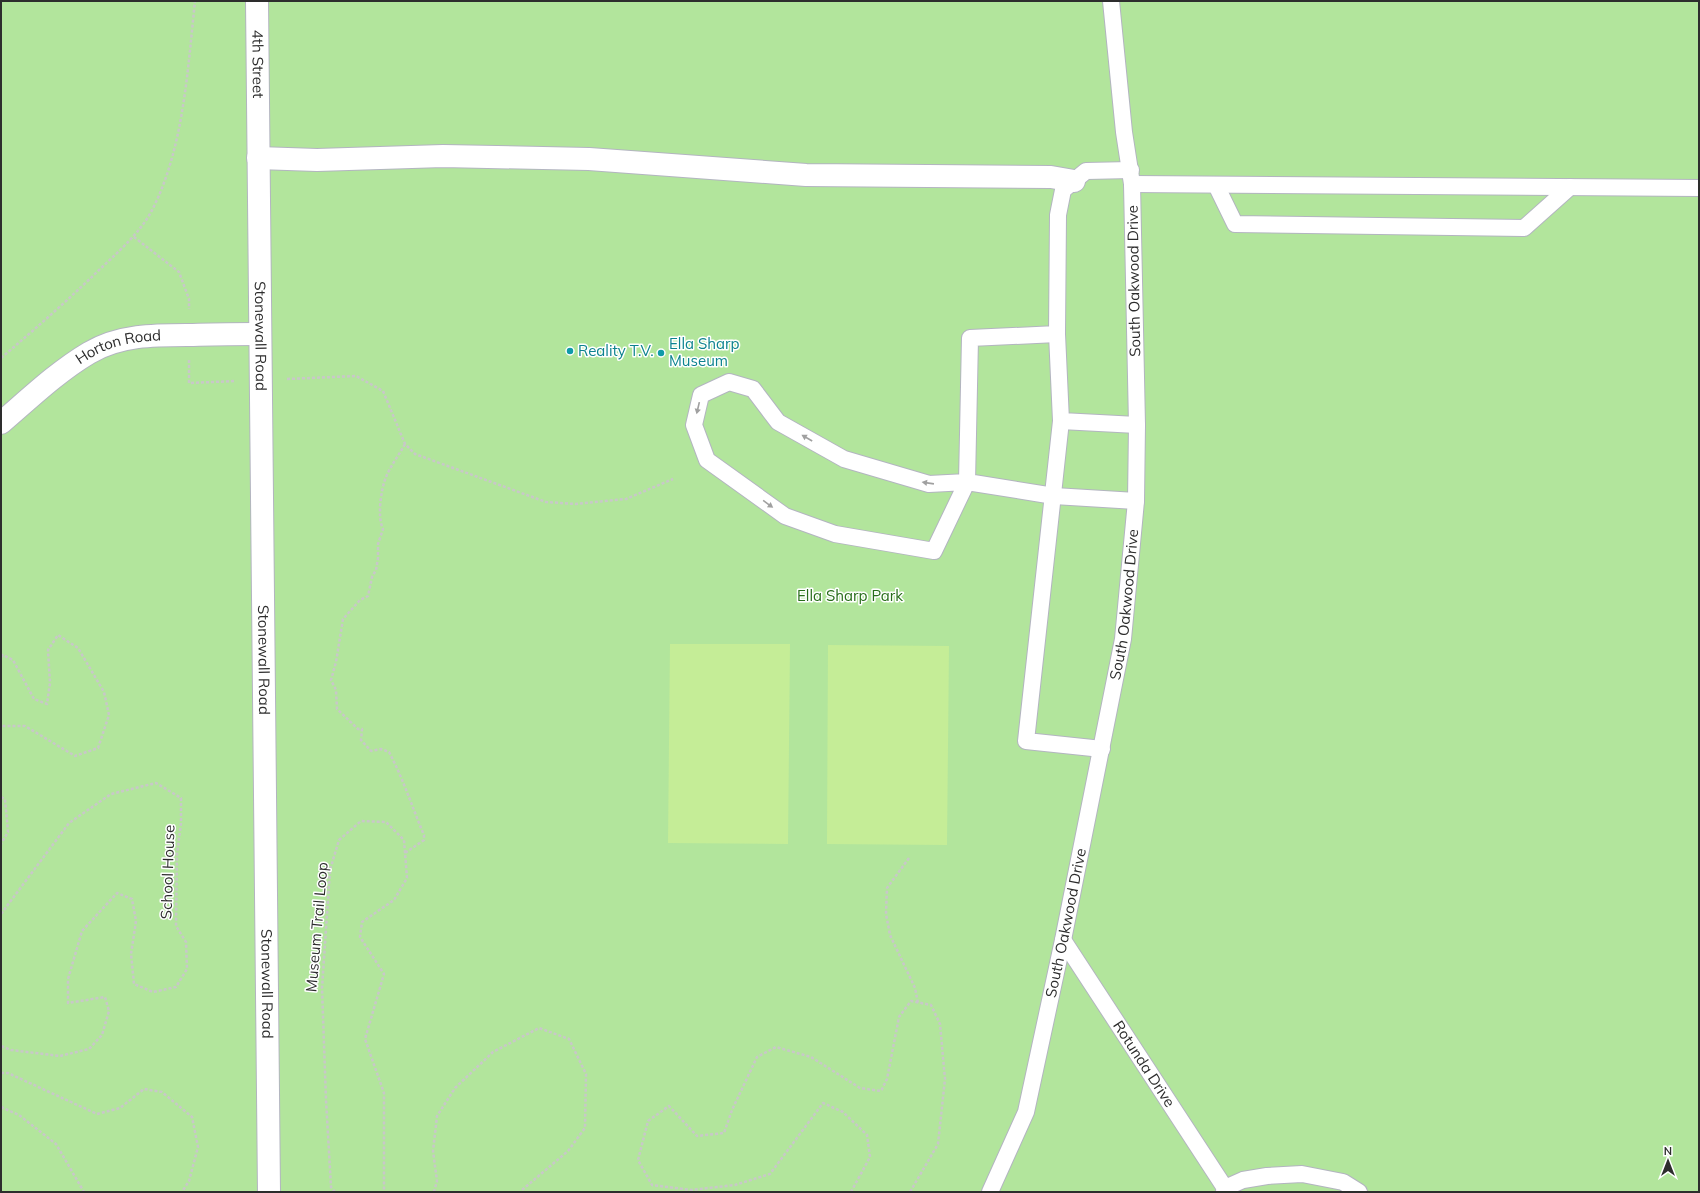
<svg xmlns="http://www.w3.org/2000/svg" width="1700" height="1193" font-family="Mulish,sans-serif">
	<rect width="100%" height="100%" fill="#eee9df"/>
	<path fill="#b2e59c" d="M1,1H1699V1192H1Z"/>
	<path fill="#c5ed97" d="M670,644H790L788,844L668,843Z
		M828,645L949,646L947,845L827,844Z"/>
	<g fill="none" stroke-linecap="round" stroke-linejoin="round">
		<g stroke="#b3b5c0" stroke-width="18">
			<g id="lane">
				<path d="M1131,170L1086,171L1063,190L1058,215L1057,334L970,338L967,482L934,551L835,534L785,516L707,460L694,425L701,395L729,382L753,389L778,422L844,459L929,484L967,482L1054,496L1136,501"/>
				<path d="M1132,184L1699,188"/>
				<path d="M1216,185L1235,224L1524,228L1570,187"/>
				<path d="M1057,334L1061,421L1137,425"/>
				<path d="M1061,421L1026,741L1102,749"/>
				<path id="s1" d="M1063,940L1225,1188"/>
				<path id="s2" d="M990,1192L1026,1112L1063,940L1123,639L1136,501L1137,425L1132,184L1124,132L1111,1"/>
				<path d="M1224,1192L1225,1188L1243,1180L1267,1176L1302,1174L1343,1182L1359,1192"/>
			</g>
		</g>
		<g stroke="#b3b5c0" stroke-width="24">
			<path id="street" d="M258,158L317,160L443,156L589,159L806,175L1051,177L1074,181"/>
		</g>
		<g stroke="#b3b5c0" stroke-width="24">
			<g id="secondary">
				<path id="s3" d="M257,1L269,1192"/>
				<path id="s4" d="M1,423C29,399 57,372 89,353C121,334 158,335 193,335C215,334 238,334 260,334"/>
			</g>
		</g>
		<path stroke="#c8c8c8" stroke-width="2.5" stroke-dasharray="3 2" stroke-linecap="butt" d="M134,237L179,272L189,299V309
			M1,358C34,330 67,301 98,271C120,250 144,230 156,202C184,142 188,66 195,1
			M189,360V383L236,381
			M287,379L356,376L383,391L405,444L415,454L546,502L575,504L626,499L673,479
			M405,444C399,455 391,465 386,477C381,489 377,517 383,529L378,544V558L376,570L372,577L368,596L360,600L343,619L336,662L331,680L336,690L337,709L358,729H362L361,740L371,751L381,749L389,752C403,778 412,807 424,835V840L405,853
			M1,657L3,655L13,660L34,699L47,704L50,683L48,650L58,635L78,648L104,692L109,715L98,748L75,756L25,726H1
			M1,797L5,799L8,832L1,844
			M909,858L887,888L886,914L890,935L915,988L918,1003
			M1,914L69,823L111,794L156,783L181,798V823L177,854L176,926L186,942L187,969L176,987L153,992L134,984L131,954L136,921L132,899L117,893L82,931L68,979V1003L105,997L109,1011L102,1035L89,1049L60,1056L11,1050L1,1046
			M1,1073H8L97,1114L120,1108L144,1089L162,1092L192,1117L198,1147L189,1181L182,1192
			M1,1107L19,1115L56,1144L84,1192
			M335,1192L331,1187L326,1100L322,988L330,870L339,840L361,821L386,822L404,840L407,878L394,900L362,922L360,937L384,974L365,1039L384,1093V1192
			M434,1192L437,1181L433,1151L437,1116L455,1088L493,1052L539,1028L569,1039L586,1074L585,1128L568,1151L522,1190V1192
			M851,1192L870,1157L867,1135L843,1112L823,1103L770,1174L735,1185L691,1190L652,1185L638,1160L648,1121L669,1106L697,1136L724,1133L732,1110L757,1057L776,1047L811,1057L860,1088L881,1091L887,1079L899,1017L911,1001L931,1005L940,1024L945,1079L938,1144L910,1192"/>
		<use href="#lane" stroke="#fff" stroke-width="16"/>
		<use href="#street" stroke="#fff" stroke-width="22"/>
		<use href="#secondary" stroke="#fff" stroke-width="22"/>
	</g>
	<defs><path id="oneway-solid" d="M-6-.8H1V-3.2L6.5 0L1 3.2V.8H-6Z"/></defs>
	<g fill="#a0a0a0">
		<use href="#oneway-solid" transform="translate(698 408) rotate(103)"/>
		<use href="#oneway-solid" transform="translate(807 438) rotate(-150)"/>
		<use href="#oneway-solid" transform="translate(928 483) rotate(-172)"/>
		<use href="#oneway-solid" transform="translate(768 504) rotate(36)"/>
	</g>
	<g fill="#0f9aa8" stroke="#fff" stroke-width="1.5">
		<circle cx="570" cy="351" r="4"/>
		<circle cx="661" cy="353" r="4"/>
	</g>
	<g text-anchor="middle" stroke-width="3" stroke-linejoin="round" paint-order="stroke">
		<g font-size="15" fill="#2d2d2d" stroke="#fff">
			<text dy="5" stroke="none"><textPath href="#s3" startOffset="63">4th Street</textPath></text>
			<text transform="translate(1134 281) rotate(-91)" y="5">South Oakwood Drive</text>
			<text dy="5" stroke="none"><textPath href="#s3" startOffset="335">Stonewall Road</textPath></text>
			<text dy="5" stroke="none"><textPath href="#s4" startOffset="143">Horton Road</textPath></text>
			<text dy="5" stroke="none"><textPath href="#s2" startOffset="605">South Oakwood Drive</textPath></text>
			<text dy="5" stroke="none"><textPath href="#s3" startOffset="659">Stonewall Road</textPath></text>
			<text transform="translate(168 872) rotate(-88)" y="5">School House</text>
			<text dy="5" stroke="none"><textPath href="#s2" startOffset="281">South Oakwood Drive</textPath></text>
			<text transform="translate(317 927) rotate(-85)" y="5">Museum Trail Loop</text>
			<text dy="5" stroke="none"><textPath href="#s3" startOffset="983">Stonewall Road</textPath></text>
			<text dy="5" stroke="none"><textPath href="#s1" startOffset="148">Rotunda Drive</textPath></text>
		</g>
		<g font-size="15" fill="#0d838f" stroke="#fff" text-anchor="start">
			<text x="669" y="349">Ella Sharp<tspan x="669" dy="17">Museum</tspan></text>
			<text x="578" y="356">Reality T.V.</text>
		</g>
		<g font-size="15" fill="#286d1a" stroke="#fff">
			<text x="850" y="601">Ella Sharp Park</text>
		</g>
	</g>
	<rect width="1700" height="1193" fill="none" stroke="#2d2d2d" stroke-width="4"/>
	<g transform="translate(1668 1161)" stroke="#ffffff" stroke-width="3" paint-order="stroke">
	<path d="M0-3L7 15L0 10L-7 15Z" fill="#2d2d2d"/>
	<text y="-6" font-size="11" font-weight="bold" text-anchor="middle" fill="#2d2d2d">N</text>
	</g>
</svg>
